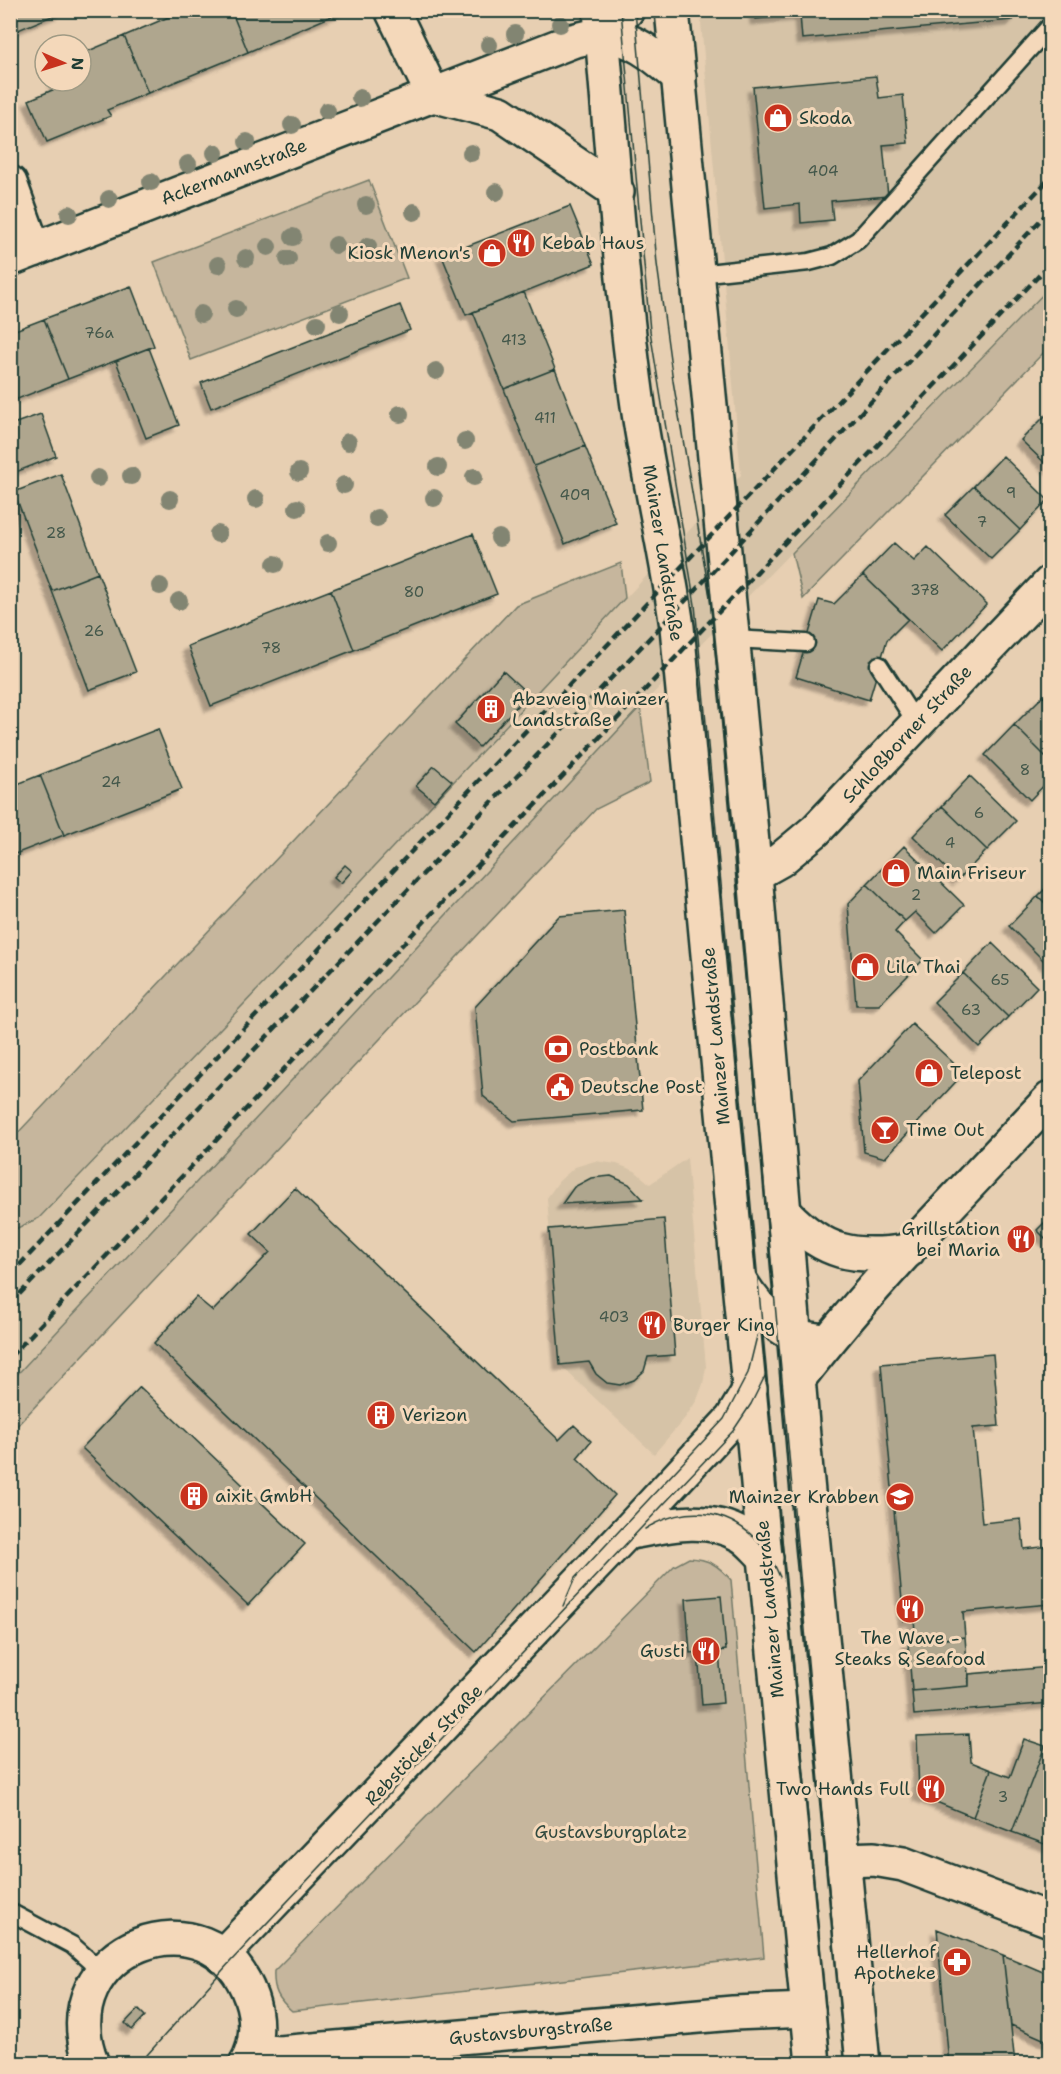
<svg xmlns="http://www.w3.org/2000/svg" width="1061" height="2074" font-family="'Shantell Sans',sans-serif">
	<defs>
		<filter id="shadow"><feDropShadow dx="-5.5" dy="5.5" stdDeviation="1.5" flood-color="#0004"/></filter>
	</defs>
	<rect width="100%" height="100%" fill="#e7cfb2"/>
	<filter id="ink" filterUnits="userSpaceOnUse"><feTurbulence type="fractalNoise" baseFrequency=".0167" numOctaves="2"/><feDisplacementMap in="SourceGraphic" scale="12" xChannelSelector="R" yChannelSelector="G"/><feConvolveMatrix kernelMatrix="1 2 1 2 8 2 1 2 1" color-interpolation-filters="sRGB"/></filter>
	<g filter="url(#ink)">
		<path fill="#d6c3a7" d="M700,11H1050V287L640,707L11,1389L10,1231L39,1218L332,912L741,475Z
			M687,1158L706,1367L703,1384L697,1400L685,1418L654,1454L560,1365L547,1198L559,1181L575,1167L595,1161L617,1164L635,1171L650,1184Z"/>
		<path fill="#c6b69d" stroke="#727a68" stroke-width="1.5" d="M369,180L407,278L191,360L154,262Z
			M1050,287V346L803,599L792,553Z
			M621,563L625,598L332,912L39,1218L11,1231L10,1129L14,1137L516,605Z
			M640,707L650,782L596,809L11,1432V1381Z
			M689,1558C709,1559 718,1565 731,1580L764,1957L292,2011C278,1999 273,1990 274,1971L674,1566Z"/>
		<path fill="#afa68e" stroke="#1f3d34" stroke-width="1.5" filter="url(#shadow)" d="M10,10H62V12L11,33Z
			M185,10H231L248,52L148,93L124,36Z
			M231,10H346L248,52Z
			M755,10H1022L1012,20L802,39L800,15L756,19Z
			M124,36L148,93L107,110L111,116L47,142L29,100L57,88L54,81H81V54Z
			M876,76L879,98L903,95L908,143L883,145L888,196L831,201L833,220L801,223L800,204L765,208L753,87Z
			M570,206L594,264L466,315L442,256Z
			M131,286L154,346L68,379L44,319Z
			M524,292L555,369L504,389L473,312Z
			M400,305L410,330L211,408L201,383Z
			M44,319L68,379L10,402V332Z
			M149,348L179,425L146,438L116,361Z
			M555,369L585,446L534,466L504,389Z
			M1050,411V468L1021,440Z
			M41,414L56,456L11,474L10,425Z
			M585,446L616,523L565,544L534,466Z
			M1003,456L1048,500L1020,530L974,486Z
			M61,474L98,573L52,591L14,492Z
			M974,486L1020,530L991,559L945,515Z
			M473,534L497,594L354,650L331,590Z
			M894,543L914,561L928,547L987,604L942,651L863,575Z
			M98,573L136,672L89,690L52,591Z
			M863,575L908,619L887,640L869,700L796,677L819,600L834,604Z
			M331,590L354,650L211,706L188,646Z
			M503,671L528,694L479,747L455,724Z
			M1043,696L1050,703V761L1014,725Z
			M1014,725L1050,761V779L1030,800L985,755Z
			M158,729L182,789L64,835L40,775Z
			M434,766L452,781L434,801L416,786Z
			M40,775L64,835L10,856V787Z
			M970,776L1016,821L987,850L942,806Z
			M942,806L987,850L958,880L913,836Z
			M904,846L964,905L936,933L915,912L905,921L867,884Z
			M345,865L352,871L341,883L334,877Z
			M867,884L905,921L895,932L923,960L879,1005H856L848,904Z
			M1050,884V908L1038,896Z
			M1038,896L1050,908V967L1009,926Z
			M624,910L643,1110L514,1121L483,1096L475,1007L559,916Z
			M992,943L1037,987L1008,1017L963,973Z
			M963,973L1008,1017L979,1047L934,1002Z
			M912,1024L964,1073L885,1158L864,1152L858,1081Z
			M611,1176L629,1184L643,1199L562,1204L574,1187L591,1178Z
			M295,1188L559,1440L574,1425L591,1441L577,1458L615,1495L476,1652L154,1343L196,1297L213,1311L270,1252L251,1234Z
			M1050,1217V1243L1037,1230Z
			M664,1219L675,1355L648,1357L644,1371L634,1380L620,1385L607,1383L596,1374L589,1362L560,1365L549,1229Z
			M993,1354L999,1426L973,1428L982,1523L1021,1519L1024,1549L1050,1546V1604L963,1612L965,1637L916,1642L914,1620L904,1621L903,1612L881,1364Z
			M140,1387L305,1544L248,1605L82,1448Z
			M721,1596L726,1650L719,1651L723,1703L702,1705L698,1652L690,1653L686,1599Z
			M965,1637L969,1686L912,1691L908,1642Z
			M1050,1667V1703L914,1715L912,1691L969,1686V1674Z
			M969,1734L971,1762L991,1770L973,1817L919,1795L917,1736Z
			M1024,1739L1045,1746L1012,1832L973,1817L991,1770L1010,1777Z
			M1045,1746L1050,1749V1846L1012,1832Z
			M937,1929L1003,1955L1015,2064H949Z
			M1003,1955L1050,1975V2042L1011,2025Z
			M138,2009L145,2016L132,2030L125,2023Z"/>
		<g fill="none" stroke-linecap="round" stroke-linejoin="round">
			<g stroke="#1f3d34" stroke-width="21">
				<path id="lane" d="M698,274L809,262L832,256L858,240L1050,26
					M732,639L806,643
					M879,665L917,724
					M10,1912L72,1945L101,1971"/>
			</g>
			<g stroke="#1f3d34" stroke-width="38">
				<path id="street" d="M392,10L433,95
					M602,34C636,39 653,55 679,77
					M433,95L500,113L617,192
					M10,183L34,250
					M10,259L572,41L602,34L627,10
					M755,874L780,860L816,830L1050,583
					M786,1214C825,1254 854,1259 908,1251
					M740,1281C757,1308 783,1338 817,1340
					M799,1378C876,1279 965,1189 1050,1099
					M626,1533C664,1526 705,1514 741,1535C750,1540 758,1551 766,1558
					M843,1860L874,1859L903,1864L1050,1920
					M222,1956L626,1533L732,1419L750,1389
					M254,2051L279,2053L733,2013L808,2010
					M92,2064C45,1948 212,1884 251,1998C258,2018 258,2045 246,2064"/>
			</g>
			<g stroke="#1f3d34" stroke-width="38">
				<path id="primary" d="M600,10C612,144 620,280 639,413C650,485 667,555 677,627L813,2064
					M672,10L755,874L806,1471L863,2064"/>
			</g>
			<use href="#lane" stroke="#f4d8ba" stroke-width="16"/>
			<use href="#street" stroke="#f4d8ba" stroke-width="33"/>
			<use href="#primary" stroke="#f4d8ba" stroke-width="33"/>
			<path stroke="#1f3d34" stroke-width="1.5" d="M621,10L650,331L695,605L831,2064
				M635,10L657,264L673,381L710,597L845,2064
				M645,1529C701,1494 757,1520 780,1577
				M563,1606L575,1578L724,1419L748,1373L758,1332
				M139,2064L230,1962L733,1431L751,1404L765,1376"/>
			<path stroke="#1f3d34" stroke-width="4.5" stroke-dasharray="9 4.5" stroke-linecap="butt" d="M10,1275L1050,178
				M10,1304L688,598L1050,210
				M10,1357L1050,264"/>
		</g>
		<g fill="#828572">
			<circle cx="560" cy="24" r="9"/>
			<circle cx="515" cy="34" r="9"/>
			<circle cx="489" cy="45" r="9"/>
			<circle cx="360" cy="98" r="9"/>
			<circle cx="327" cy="111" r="9"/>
			<circle cx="292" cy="125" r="9"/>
			<circle cx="247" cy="142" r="9"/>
			<circle cx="215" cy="153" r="9"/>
			<circle cx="471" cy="153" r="9"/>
			<circle cx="188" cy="164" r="9"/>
			<circle cx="151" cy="182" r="9"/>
			<circle cx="496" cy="192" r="9"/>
			<circle cx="109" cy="199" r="9"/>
			<circle cx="366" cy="205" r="9"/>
			<circle cx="414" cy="212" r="9"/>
			<circle cx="69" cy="214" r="9"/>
			<circle cx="293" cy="237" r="9"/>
			<circle cx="336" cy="245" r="9"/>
			<circle cx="368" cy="246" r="9"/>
			<circle cx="268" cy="247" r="9"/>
			<circle cx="246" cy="258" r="9"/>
			<circle cx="288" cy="259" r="9"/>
			<circle cx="218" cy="265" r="9"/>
			<circle cx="236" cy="309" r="9"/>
			<circle cx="340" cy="313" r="9"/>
			<circle cx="201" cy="314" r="9"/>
			<circle cx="317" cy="324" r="9"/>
			<circle cx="436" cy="371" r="9"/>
			<circle cx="400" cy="414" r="9"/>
			<circle cx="465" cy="441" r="9"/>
			<circle cx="348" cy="442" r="9"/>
			<circle cx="438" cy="467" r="9"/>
			<circle cx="299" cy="472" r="9"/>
			<circle cx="131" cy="476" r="9"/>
			<circle cx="474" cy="477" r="9"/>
			<circle cx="98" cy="478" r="9"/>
			<circle cx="344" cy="485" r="9"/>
			<circle cx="434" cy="498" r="9"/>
			<circle cx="170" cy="499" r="9"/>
			<circle cx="256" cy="499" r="9"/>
			<circle cx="297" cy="508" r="9"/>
			<circle cx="377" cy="518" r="9"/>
			<circle cx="218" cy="534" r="9"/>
			<circle cx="499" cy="538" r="9"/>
			<circle cx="328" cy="543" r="9"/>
			<circle cx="275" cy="564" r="9"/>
			<circle cx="160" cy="586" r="9"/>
			<circle cx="179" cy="601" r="9"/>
		</g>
	</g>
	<defs>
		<g id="shop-disc" transform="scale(1.5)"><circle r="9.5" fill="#c8321e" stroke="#f4d8ba"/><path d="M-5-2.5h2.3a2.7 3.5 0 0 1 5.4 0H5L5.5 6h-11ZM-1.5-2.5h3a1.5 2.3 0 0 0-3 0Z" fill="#fff"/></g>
		<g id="restaurant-disc" transform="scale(1.5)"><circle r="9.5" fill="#c8321e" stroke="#f4d8ba"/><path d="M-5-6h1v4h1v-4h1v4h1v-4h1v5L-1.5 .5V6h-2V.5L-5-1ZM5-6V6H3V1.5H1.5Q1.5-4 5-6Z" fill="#fff"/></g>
		<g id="building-disc" transform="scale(1.5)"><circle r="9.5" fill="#c8321e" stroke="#f4d8ba"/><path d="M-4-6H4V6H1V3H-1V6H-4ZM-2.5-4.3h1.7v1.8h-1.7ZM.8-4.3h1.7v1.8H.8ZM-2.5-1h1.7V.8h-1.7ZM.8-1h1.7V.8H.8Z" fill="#fff"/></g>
		<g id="bank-disc" transform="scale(1.5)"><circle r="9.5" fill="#c8321e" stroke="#f4d8ba"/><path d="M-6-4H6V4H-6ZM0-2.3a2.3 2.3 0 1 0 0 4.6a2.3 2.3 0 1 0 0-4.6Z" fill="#fff"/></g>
		<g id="civic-disc" transform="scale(1.5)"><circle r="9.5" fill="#c8321e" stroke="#f4d8ba"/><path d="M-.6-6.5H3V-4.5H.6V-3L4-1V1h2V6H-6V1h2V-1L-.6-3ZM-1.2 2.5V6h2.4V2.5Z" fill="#fff"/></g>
		<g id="bar-disc" transform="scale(1.5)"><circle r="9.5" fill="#c8321e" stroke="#f4d8ba"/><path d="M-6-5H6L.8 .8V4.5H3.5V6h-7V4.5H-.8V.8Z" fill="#fff"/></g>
		<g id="school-disc" transform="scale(1.5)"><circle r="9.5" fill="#c8321e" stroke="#f4d8ba"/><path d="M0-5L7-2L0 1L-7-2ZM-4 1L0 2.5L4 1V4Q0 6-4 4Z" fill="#fff"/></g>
		<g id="pharmacy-disc" transform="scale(1.5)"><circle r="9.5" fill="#c8321e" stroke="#f4d8ba"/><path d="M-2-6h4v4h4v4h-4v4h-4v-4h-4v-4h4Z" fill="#fff"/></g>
	</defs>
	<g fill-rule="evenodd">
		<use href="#shop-disc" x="778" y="118"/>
		<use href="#restaurant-disc" x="521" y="243"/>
		<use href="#shop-disc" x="492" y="253"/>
		<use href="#building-disc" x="491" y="709"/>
		<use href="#shop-disc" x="896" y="873"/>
		<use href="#shop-disc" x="865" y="967"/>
		<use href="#bank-disc" x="558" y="1049"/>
		<use href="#shop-disc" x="929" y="1073"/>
		<use href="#civic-disc" x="560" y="1087"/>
		<use href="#bar-disc" x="885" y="1130"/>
		<use href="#restaurant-disc" x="1021" y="1239"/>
		<use href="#restaurant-disc" x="652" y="1325"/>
		<use href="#building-disc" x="381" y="1415"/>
		<use href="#building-disc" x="194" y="1496"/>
		<use href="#school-disc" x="900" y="1497"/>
		<use href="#restaurant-disc" x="910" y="1609"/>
		<use href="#restaurant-disc" x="706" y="1651"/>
		<use href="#restaurant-disc" x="931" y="1789"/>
		<use href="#pharmacy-disc" x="957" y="1962"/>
	</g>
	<g text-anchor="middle" stroke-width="6" stroke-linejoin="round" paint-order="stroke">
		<g font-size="15" fill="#43574a">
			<text x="823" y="176">404</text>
			<text x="99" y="338">76a</text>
			<text x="514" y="345">413</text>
			<text x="545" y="423">411</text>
			<text x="1011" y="498">9</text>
			<text x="575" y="500">409</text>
			<text x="982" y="527">7</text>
			<text x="56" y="538">28</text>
			<text x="925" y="595">378</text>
			<text x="414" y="597">80</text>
			<text x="94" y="636">26</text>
			<text x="271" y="653">78</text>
			<text x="1025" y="775">8</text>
			<text x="111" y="787">24</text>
			<text x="979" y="818">6</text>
			<text x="950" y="848">4</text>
			<text x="916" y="900">2</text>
			<text x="1000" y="985">65</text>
			<text x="971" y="1015">63</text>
			<text x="614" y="1322">403</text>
			<text x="1003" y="1802">3</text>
		</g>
		<g font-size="18" fill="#1f3d34" stroke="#f4d8ba" text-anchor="start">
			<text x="799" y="124">Skoda</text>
			<text x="542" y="249">Kebab Haus</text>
			<text x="471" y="259" text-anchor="end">Kiosk Menon's</text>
			<text x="512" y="705">Abzweig Mainzer<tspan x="512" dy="21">Landstraße</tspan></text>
			<text x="917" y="879">Main Friseur</text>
			<text x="886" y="973">Lila Thai</text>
			<text x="579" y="1055">Postbank</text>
			<text x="950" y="1079">Telepost</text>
			<text x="581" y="1093">Deutsche Post</text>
			<text x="906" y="1136">Time Out</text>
			<text x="1000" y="1235" text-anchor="end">Grillstation<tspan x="1000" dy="21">bei Maria</tspan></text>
			<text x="673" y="1331">Burger King</text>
			<text x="402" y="1421">Verizon</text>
			<text x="215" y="1502">aixit GmbH</text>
			<text x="879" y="1503" text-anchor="end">Mainzer Krabben</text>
			<text x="910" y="1644" text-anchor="middle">The Wave -<tspan x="910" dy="21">Steaks &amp; Seafood</tspan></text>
			<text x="685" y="1657" text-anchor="end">Gusti</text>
			<text x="910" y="1795" text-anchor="end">Two Hands Full</text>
			<text x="936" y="1958" text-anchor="end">Hellerhof<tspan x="936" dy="21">Apotheke</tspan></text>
		</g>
		<g font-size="18" fill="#1f3d34" stroke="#f4d8ba">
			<text transform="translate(234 172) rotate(-21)" y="6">Ackermannstraße</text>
			<text transform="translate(663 553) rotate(81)" y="6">Mainzer Landstraße</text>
			<text transform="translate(907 734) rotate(-47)" y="6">Schloßborner Straße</text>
			<text transform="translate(716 1036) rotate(-95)" y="6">Mainzer Landstraße</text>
			<text transform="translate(770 1609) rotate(-95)" y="6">Mainzer Landstraße</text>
			<text transform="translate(424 1745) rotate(-46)" y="6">Rebstöcker Straße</text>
			<text transform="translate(531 2031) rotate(-5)" y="6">Gustavsburgstraße</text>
		</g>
		<g font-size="18" fill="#30493e" stroke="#f4d8ba">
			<text x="611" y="1838">Gustavsburgplatz</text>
		</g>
	</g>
	<rect width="1061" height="2074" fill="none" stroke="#f4d8ba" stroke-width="36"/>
	<rect x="18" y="18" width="1025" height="2038" fill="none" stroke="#1f3d34" stroke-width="2" filter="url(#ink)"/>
	<g transform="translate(63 63) rotate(93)"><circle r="28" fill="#f4d8ba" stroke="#9f9a84" stroke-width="1.5"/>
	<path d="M0-4.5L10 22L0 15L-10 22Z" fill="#c8321e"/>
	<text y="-9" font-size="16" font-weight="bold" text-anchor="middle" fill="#1f3d34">N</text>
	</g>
</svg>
